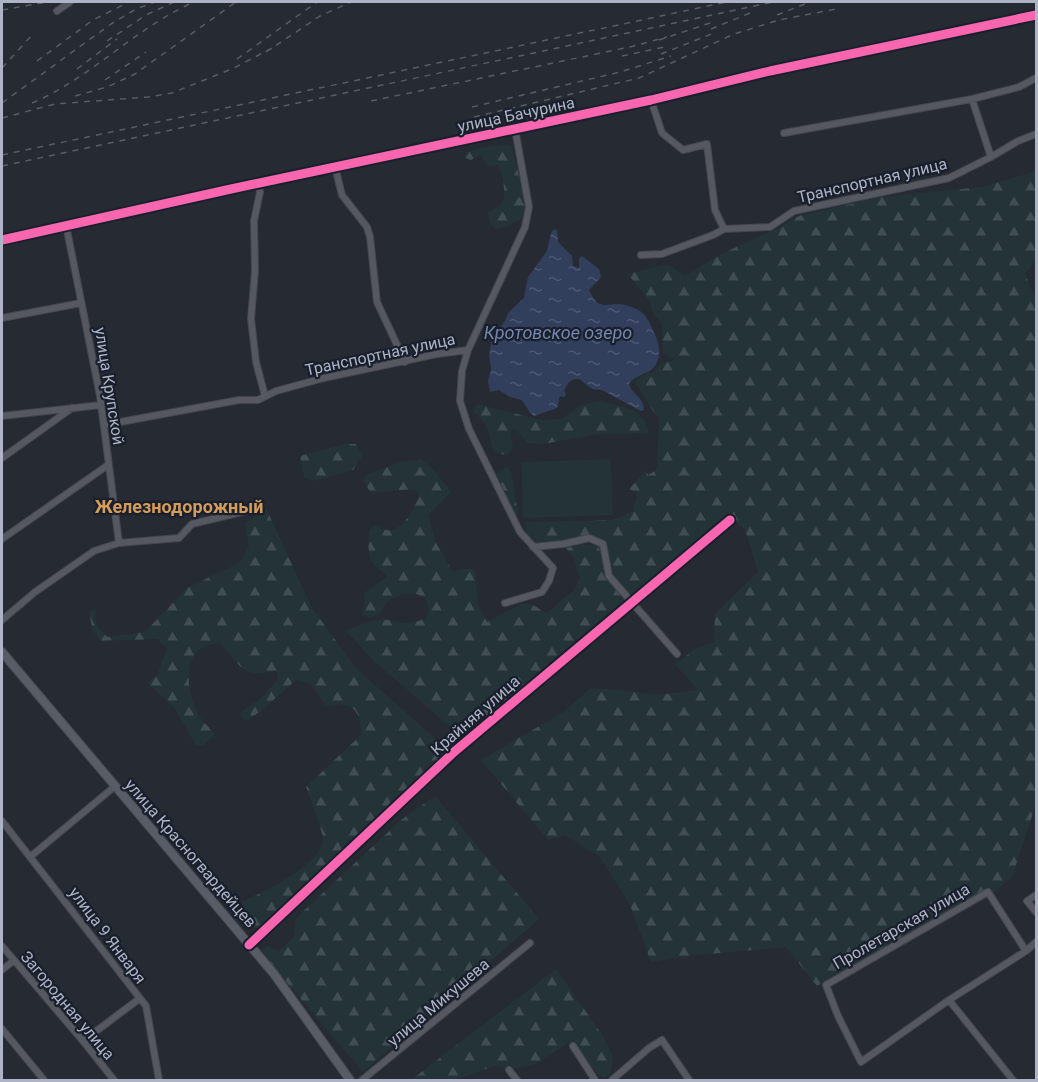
<svg xmlns="http://www.w3.org/2000/svg" width="1038" height="1082" font-family="Roboto,sans-serif">
	<defs>
		<pattern id="forest-firs" width="22" height="20" patternUnits="userSpaceOnUse" patternTransform="scale(1.5)"><rect width="22" height="20" fill="#233338"/><path d="M5 1l3.5 6h-7zM16 11l3.5 6h-7z" fill="#404e53"/></pattern>
		<pattern id="water-ripples" width="26" height="14" patternUnits="userSpaceOnUse" patternTransform="scale(1.5)"><rect width="26" height="14" fill="#323f5c"/><path d="M2 4q2-2 4 0t4 0M15 11q2-2 4 0t4 0" fill="none" stroke="#4d5872"/></pattern>
	</defs>
	<rect width="100%" height="100%" fill="#262a32"/>
	<path fill="url(#forest-firs)" d="M503,145H509L512,148L526,204L521,219L505,227L495,229L490,223L488,212C491,210 498,208 501,204C508,197 502,173 498,165L488,166L480,155L471,160L463,157C471,147 491,147 503,145Z
		M1036,171V258L1025,274L1036,301V804L1012,877L992,894L985,890L817,986L786,947L696,955L651,962L630,905L600,857L565,835L548,840L481,760L562,713L590,689H610L657,695L698,690L675,664L695,649L714,642L715,614L758,572L745,529L729,517L633,599L611,574L605,541L589,536L556,541L535,542L527,534L524,522L612,520L634,511L633,507L637,499L636,493L629,489L646,470L648,475L653,472L657,467L659,419C649,406 643,394 634,381L648,373H654L660,364L675,360L663,353L662,323L653,314L650,302L628,274L667,264L685,276L721,254L778,228L799,216L881,197L982,187Z
		M600,401C623,408 643,406 649,433L598,434L543,444L528,443L514,428L511,433L513,448L508,456L493,451C489,431 489,425 473,412L477,404L541,420L561,419L581,405Z
		M345,444H356L362,456L353,470L314,481L304,477L300,456Z
		M421,459L434,470L451,492L428,515L436,543L453,572L461,569H475L478,604L487,622L522,604H531L547,613L574,590L580,578L574,558L566,548L582,544L598,546L602,554L605,577L627,603L461,736L375,662L346,631C359,625 373,618 388,620C408,623 406,626 426,618L429,609L426,599L417,594H403L389,600L381,612L369,618L362,615L365,605L364,593L387,577C383,571 381,571 376,567C366,559 369,542 369,531L375,525C398,542 412,513 419,495L415,490C404,488 384,493 371,493L363,481L365,475L401,462Z
		M507,467L511,472L518,514L515,515L496,474Z
		M266,508L312,608L356,668L449,751L264,926L256,928C246,920 242,913 243,901C263,893 323,863 323,840C323,830 310,799 306,787L361,735C360,709 353,701 326,706L311,684L296,680L261,711L246,721L239,714L265,695L277,680V671C270,671 259,675 252,673C237,669 230,651 219,643C180,646 185,690 199,716C203,722 210,728 215,734L204,745L196,746L174,707L147,683L157,676L167,648L157,639L101,641L93,631L89,612L95,609L97,626L107,637L145,632L187,588L239,563L249,547L245,523Z
		M435,796L539,919L363,1072L260,951L267,946L278,951L294,937L296,918L401,820Z
		M556,969L603,1036L613,1057L610,1074L604,1078L598,1075L574,1044L568,1043L536,1064L511,1069L495,1066L456,1079L411,1080Z"/>
	<path fill="#233338" d="M611,459L613,515L523,518L521,462Z"/>
	<path fill="url(#water-ripples)" d="M554,229L557,230L558,242L572,256L573,266L579,268V258L582,256L599,269L601,277L589,290C592,295 594,302 600,304C606,306 613,304 619,304C643,308 647,315 655,335C659,343 661,353 657,362C652,375 636,373 629,384C632,395 644,397 644,410L641,411L602,390L592,389L579,379H574L569,382L564,390L566,395L564,397L560,396L557,408L534,416L530,413L522,400L510,397L499,390L490,392L488,381L491,369L489,354L492,339L495,333L505,321L508,313L524,298L528,277L547,251L551,233Z"/>
	<g fill="none" stroke-linecap="round" stroke-linejoin="round">
		<g stroke="#44464d" stroke-width="8">
			<path id="street" d="M57,11L70,2
				M972,99L991,157
				M651,100L662,133L683,150L707,144L715,210L724,229
				M784,133L972,99L1019,87L1036,78
				M335,167L342,195L367,227L370,237L377,302L405,362
				M258,183L260,192L254,221L255,271L251,319L256,362L265,396
				M66,225L100,396L119,543
				M641,255L662,254L713,235L724,229L770,227L794,211L949,178L991,157L1018,141L1036,134
				M2,318L81,303
				M2,416L101,405
				M104,425L239,400H258L276,391L324,378L437,354L468,350
				M2,458L72,408
				M2,539L108,465
				M533,547L563,544L589,538L603,544L609,576L677,654
				M505,603L542,592L549,581L553,568L520,532L469,429L460,401L462,371L468,350L525,227L529,207L515,129
				M2,620L35,592L94,551L119,543L179,538L192,524L246,511L261,505
				M2,821L146,1006L159,1080
				M30,857L114,787
				M1036,895L1027,901L1036,912
				M249,945L454,752L730,520
				M2,946L83,1041L114,1080
				M1026,951L988,892L826,985L838,1016L861,1062L949,1000L1026,951L1036,942
				M2,970L13,961
				M949,1000L1013,1080
				M2,1029L44,1080
				M83,1041L139,999
				M573,1046L595,1080
				M509,1070L517,1080
				M362,1080L530,943
				M612,1080L649,1048L662,1040L689,1080"/>
		</g>
		<g stroke="#44464d" stroke-width="10">
			<path id="secondary" d="M2,240L231,189L651,100L770,71L1036,15
				M2,652L274,974L350,1080"/>
		</g>
		<use href="#street" stroke="#555860" stroke-width="6"/>
		<use href="#secondary" stroke="#585c66" stroke-width="8"/>
		<path stroke="#585c64" stroke-width="1.5" stroke-dasharray="6 6" stroke-linecap="butt" d="M2,10L47,2
			M777,15L810,2
			M711,29L750,13
			M659,40L716,21
			M107,41L146,15L174,2
			M266,52L320,16L351,2
			M661,54L714,33
			M622,56L669,46
			M237,59L317,2
			M37,61L93,20L129,2
			M2,68L32,35
			M77,69L117,39
			M105,80L146,52
			M75,96L107,87L135,74L236,2
			M371,101L630,47L667,37
			M2,103L111,24L136,9L155,2
			M32,103C91,78 135,28 194,2
			M472,107L620,72L671,56
			M474,117L639,78L734,34L779,20L836,9
			M2,118L55,104L148,97L172,93L234,68L272,48
			M2,155L727,2
			M2,166L773,2"/>
		<g stroke="#191f2c" stroke-width="13">
			<path id="cycleway" d="M2,240L231,189L651,100L770,71L1036,15
				M249,945L454,752L730,520"/>
		</g>
		<use href="#cycleway" stroke="#f766af" stroke-width="9"/>
	</g>
	<g text-anchor="middle" stroke-width="4.5" stroke-linejoin="round" paint-order="stroke">
		<g font-size="16" fill="#aeb4c5" stroke="#191f2c">
			<text transform="translate(516 114) rotate(-12)" y="6">улица Бачурина</text>
			<text transform="translate(872 180) rotate(-13)" y="6">Транспортная улица</text>
			<text transform="translate(380 354) rotate(-12)" y="6">Транспортная улица</text>
			<text transform="translate(110 386) rotate(81)" y="6">улица Крупской</text>
			<text transform="translate(475 715) rotate(-41)" y="6">Крайняя улица</text>
			<text transform="translate(191 853) rotate(49)" y="6">улица Красногвардейцев</text>
			<text transform="translate(901 926) rotate(-30)" y="6">Пролетарская улица</text>
			<text transform="translate(108 935) rotate(53)" y="6">улица 9 Января</text>
			<text transform="translate(438 1002) rotate(-40)" y="6">улица Микушева</text>
			<text transform="translate(68 1005) rotate(50)" y="6">Загородная улица</text>
		</g>
		<g font-size="18" font-style="italic" fill="#7587ae" stroke="#191f2c">
			<text x="558" y="339">Кротовское озеро</text>
		</g>
		<g font-size="18" font-weight="bold" fill="#d49b59" stroke="#191f2c">
			<text x="179" y="513">Железнодорожный</text>
		</g>
	</g>
	<rect width="1038" height="1082" fill="none" stroke="#aeb4c5" stroke-width="6"/>
</svg>
